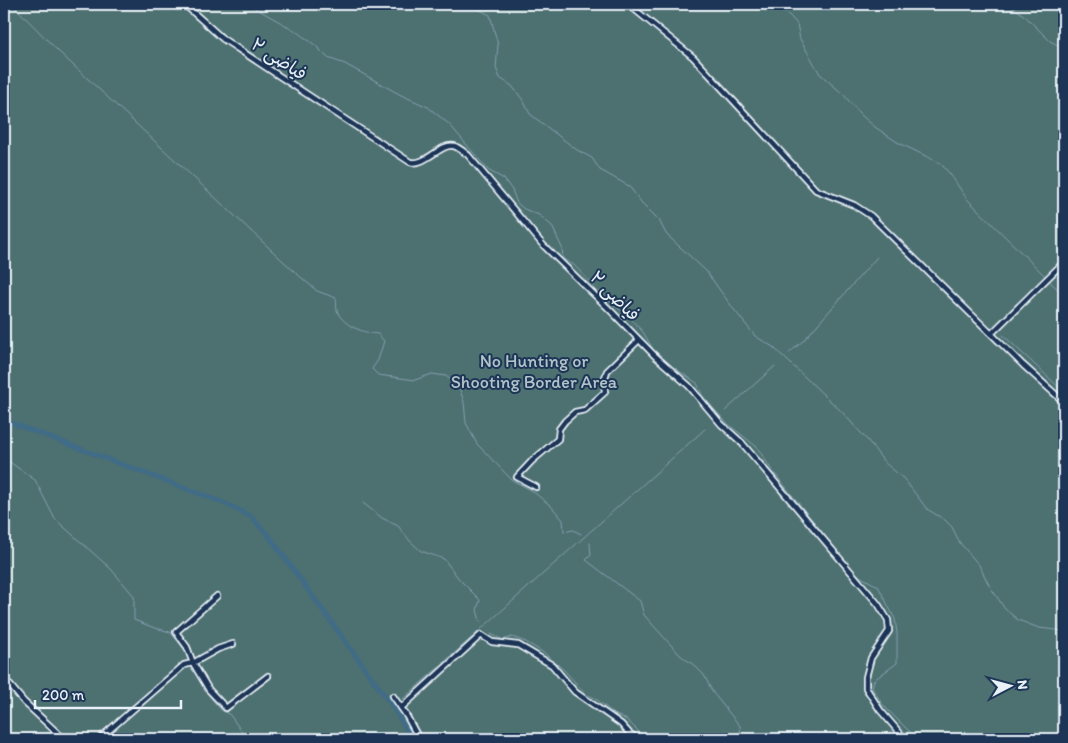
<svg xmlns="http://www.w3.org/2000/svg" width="1068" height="743" font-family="Itim,'Playpen Sans Arabic',sans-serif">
	<rect width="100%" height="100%" fill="#2b3e61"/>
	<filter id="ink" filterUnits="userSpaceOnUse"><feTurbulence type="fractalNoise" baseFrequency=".02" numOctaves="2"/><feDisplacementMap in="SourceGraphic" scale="10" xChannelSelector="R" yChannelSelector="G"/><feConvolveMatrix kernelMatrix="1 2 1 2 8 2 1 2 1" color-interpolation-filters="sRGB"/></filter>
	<g filter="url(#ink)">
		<path fill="#4e6f6f" stroke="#9bb0b4" d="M4,4H1064V739H4Z"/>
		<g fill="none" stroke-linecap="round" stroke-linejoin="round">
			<path stroke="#84a1b4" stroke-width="1" d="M12,4L58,51L296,273L317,291L336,298C337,302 336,307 337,310C342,326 364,333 378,334L384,341L378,360L372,369L378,375L415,380L432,374L446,376L459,387L464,402L466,423L477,444L512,480L531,490L551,506L563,520L564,532L573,530L581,534
				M248,4L294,30L315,45L328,58L345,64L401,95L428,107L450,125L488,170L504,179L512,190L517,203L524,209L539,215L552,226L562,248L563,259L574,265L602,294L632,320L643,332L653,349L670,365L697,383L702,395L714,409L728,424L757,447L771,469L852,569L861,577L878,586L895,619L897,633V663L874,680L872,688L883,705L917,739
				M468,4L490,15L498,45L496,68L500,78L512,86L523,100L530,114L577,150L592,158L600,170L629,186L641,202L659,220L666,234L706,271L732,307L755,336L773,347L842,412L869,442L885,463L904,479L927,509L945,520L952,527L960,543L979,565L989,585L1005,609L1018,620L1039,628L1064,631
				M750,4L771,5L789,15L797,24L800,39L820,74L843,94L861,115L875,127L897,142L940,163L950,174L967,199L1046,277
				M1009,4L1026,17L1050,41L1064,48
				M1048,280L1064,295
				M1003,335L1064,392
				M789,353L803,341L877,257
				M725,411L775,366
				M4,458L35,480L55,519L111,569L134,596V620L152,627L170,632L185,650L189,662
				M363,503L382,518L398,526L411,542L421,551L444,559L459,579L480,600L477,610L480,621
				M590,543L591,555L586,560L640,601L644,615L661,634L680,655L695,666L704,675L713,693L740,726L741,739
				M491,634L503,640L512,637L526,642L544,653L564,670L587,695L595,698L614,714L627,720L646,739
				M190,666L211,698L221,710L230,715L247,739
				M403,699L705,429
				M880,739L893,730"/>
			<path stroke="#416c87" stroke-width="5" d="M4,420L224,503L250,516L269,536L393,707L412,739"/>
			<g stroke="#e8f1f8" stroke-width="8">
				<path id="minor" d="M184,4L223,39L410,162C426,166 440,143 454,146C458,147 464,152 468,155L543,245L609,309L654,355L689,386L721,424L742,443L878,604L888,620L889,631L871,658L866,677V688L880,710L905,739
					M628,4L693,57L816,190L854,205L871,216L1023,365L1064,402
					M992,333L1064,262
					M536,487L517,477L532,461L558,439L559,429L565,421L575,412L585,410L605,392L604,381L607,371L639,340
					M217,596L176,632L187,647L193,663L209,690L226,708L268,676
					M4,678L24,702L64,739
					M393,696L406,715L419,739
					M401,708L481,635L492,642L518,645L552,665L575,692L621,724L629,733L638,739
					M99,739L184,665L193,663L218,649L233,644"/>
			</g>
			<use href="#minor" stroke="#1d3557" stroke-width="4.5"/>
		</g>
	</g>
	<g text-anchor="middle" stroke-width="4" stroke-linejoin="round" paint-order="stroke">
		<g font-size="18" fill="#e8f1f8" stroke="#1d3557">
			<text transform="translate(279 59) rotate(33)" y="6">فیاضی ۲</text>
			<text transform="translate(615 296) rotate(45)" y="6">فیاضی ۲</text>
		</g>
		<g font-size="18" fill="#b2c4c8" stroke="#1d3557">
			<text x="534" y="367">No Hunting or<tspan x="534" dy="21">Shooting Border Area</tspan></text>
		</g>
	</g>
	<rect width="1068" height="743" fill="none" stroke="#1d3557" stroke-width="20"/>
	<rect x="10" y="10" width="1048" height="723" fill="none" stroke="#e8f1f8" stroke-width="2" filter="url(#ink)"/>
	<g transform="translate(1010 686) rotate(84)" stroke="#1d3557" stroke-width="4" paint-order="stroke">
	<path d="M0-4L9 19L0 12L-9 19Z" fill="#e8f1f8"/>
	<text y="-8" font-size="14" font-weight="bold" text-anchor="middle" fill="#e8f1f8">N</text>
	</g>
	<path d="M35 700v8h146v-8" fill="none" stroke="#e8f1f8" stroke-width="2.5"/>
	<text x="42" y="700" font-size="15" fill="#e8f1f8" stroke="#1d3557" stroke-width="4" paint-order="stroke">200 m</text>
</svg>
